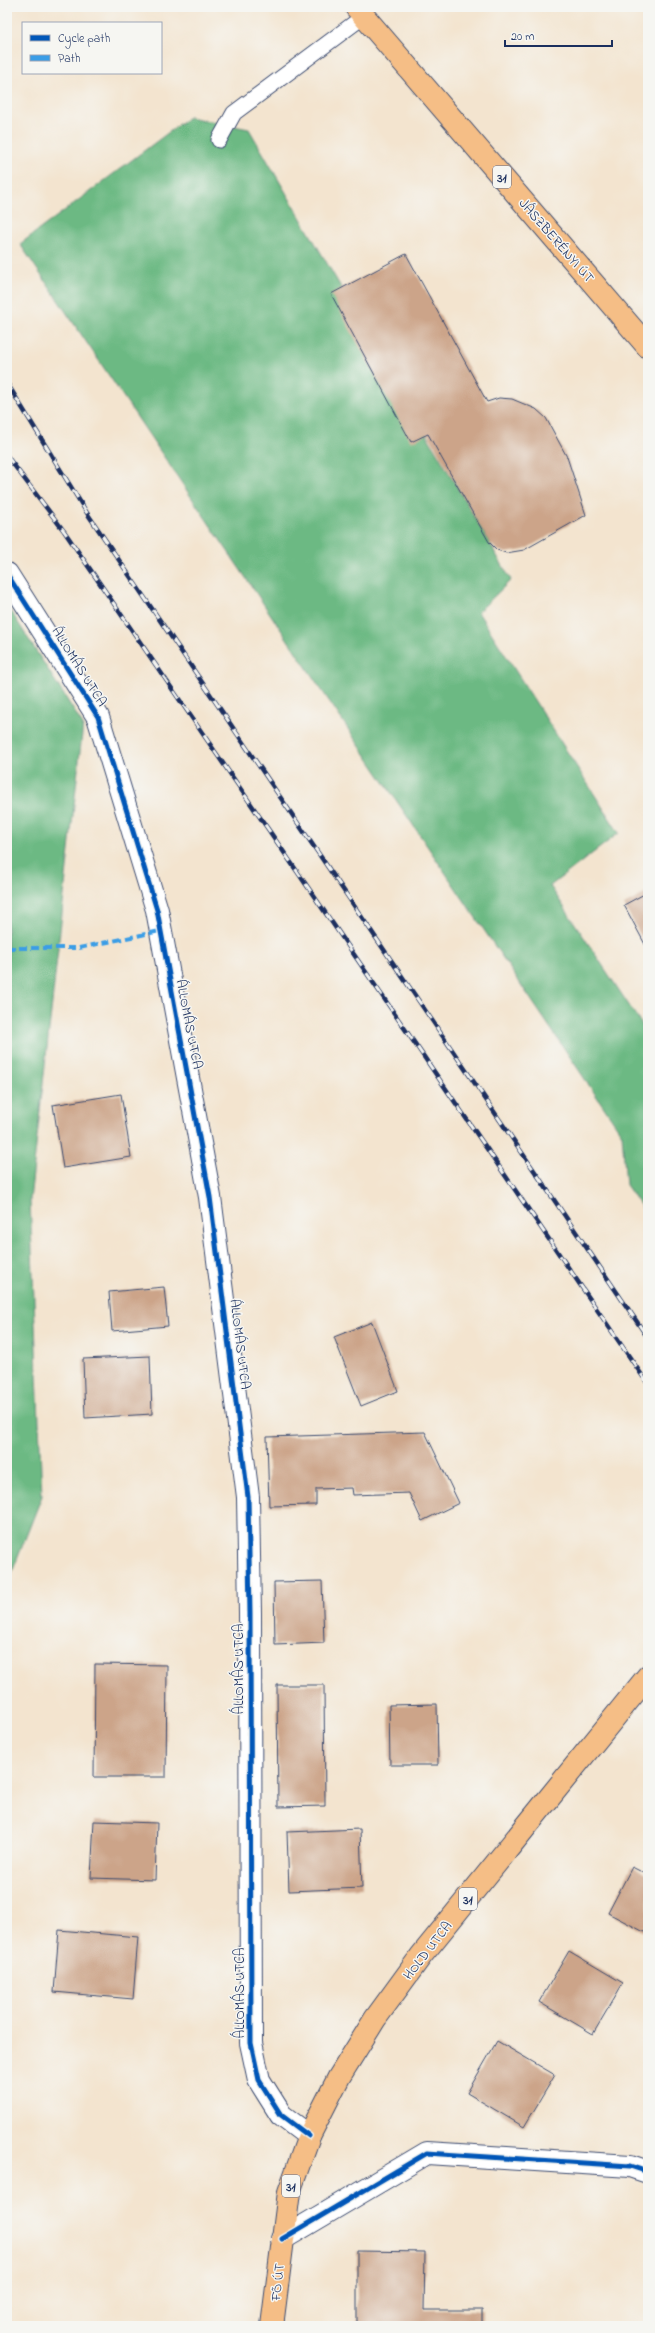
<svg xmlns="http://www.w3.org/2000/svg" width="655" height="2333" font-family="'Indie Flower',sans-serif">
	<rect width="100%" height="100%" fill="#f6f6f2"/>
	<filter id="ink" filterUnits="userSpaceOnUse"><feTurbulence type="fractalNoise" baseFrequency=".025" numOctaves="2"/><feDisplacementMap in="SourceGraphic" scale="8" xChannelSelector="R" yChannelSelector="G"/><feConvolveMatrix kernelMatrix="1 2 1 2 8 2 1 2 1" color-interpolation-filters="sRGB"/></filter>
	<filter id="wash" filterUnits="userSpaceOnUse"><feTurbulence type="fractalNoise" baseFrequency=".012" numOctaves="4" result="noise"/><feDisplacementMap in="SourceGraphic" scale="16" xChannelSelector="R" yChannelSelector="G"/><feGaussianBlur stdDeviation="0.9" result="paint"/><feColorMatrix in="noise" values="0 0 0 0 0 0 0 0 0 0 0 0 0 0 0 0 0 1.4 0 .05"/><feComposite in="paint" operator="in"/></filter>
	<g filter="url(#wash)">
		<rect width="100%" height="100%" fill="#f3e4cf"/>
		<path fill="#6cb983" stroke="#447470" d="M189,117L249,129L511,580L478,612L619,833L550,886L648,1034V1216L626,1185L622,1134L20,244Z
			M7,605L83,725L30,1200L42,1496L7,1585Z"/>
		<g id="blocks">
			<path fill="#cca489" d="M406,254L487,402L499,398L512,399L536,409L546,418L567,457L586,515L524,550L506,553L497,550L489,542L428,434L411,442L331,294Z
				M648,892V950L624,905Z
				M121,1094L131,1157L63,1168L53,1105Z
				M164,1287L168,1326L112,1331L109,1292Z
				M372,1322L398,1391L361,1406L334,1337Z
				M150,1356L152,1414L85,1418L83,1359Z
				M425,1432L459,1503L422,1521L409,1493L353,1495L352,1488L316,1489V1505L269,1506L267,1437Z
				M322,1581L324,1643L275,1645L274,1582Z
				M95,1664L167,1665L166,1777H94Z
				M277,1685H324L325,1806L278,1807Z
				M437,1704L438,1765H390L389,1705Z
				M94,1821L157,1823L155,1880L91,1878Z
				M360,1829L362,1888L289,1891L287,1832Z
				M632,1867L648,1875V1934L608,1913Z
				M59,1930L138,1937L133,1999L54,1992Z
				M569,1951L623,1983L593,2034L539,2002Z
				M497,2041L555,2075L524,2127L467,2093Z
				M357,2251L425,2252L424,2310H482V2326H357Z"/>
		</g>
	</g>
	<g filter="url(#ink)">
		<use href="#blocks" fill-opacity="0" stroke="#3b4a6f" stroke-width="1"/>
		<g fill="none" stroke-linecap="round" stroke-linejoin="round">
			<g stroke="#3b4a6f" stroke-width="17">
				<path id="lane" d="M219,140L234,113L364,16"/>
			</g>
			<g stroke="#3b4a6f" stroke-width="24">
				<path id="street" d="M7,574L98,717L157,910L210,1197L248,1497L250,1613L251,2043L259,2080L281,2115L309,2136
					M282,2239L427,2153L630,2166L648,2172"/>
			</g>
			<g stroke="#3b4a6f" stroke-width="24">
				<path id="primary" d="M356,7L648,347
					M272,2326L289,2192L309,2136L339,2077L375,2019L421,1956L648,1676"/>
			</g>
			<use href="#lane" stroke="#fff" stroke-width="15"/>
			<use href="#street" stroke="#fff" stroke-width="22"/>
			<use href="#primary" stroke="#f5be86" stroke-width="22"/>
			<g stroke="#1b2f5e" stroke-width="4.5">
				<path id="rail" d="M7,383L87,513L648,1338
					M7,456L64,531L648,1384"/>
			</g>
			<use href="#rail" stroke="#f6f6f2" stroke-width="3" stroke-dasharray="9" stroke-linecap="butt"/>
			<path stroke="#3b9de6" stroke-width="4" stroke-dasharray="8 4" stroke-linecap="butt" d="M7,948H79L160,931"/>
			<g stroke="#f6f6f2" stroke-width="8">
				<path id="cycleway" d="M7,574L98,717L157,910L210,1197L248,1497L250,1613L251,2043L259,2080L281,2115L309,2136
					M282,2239L427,2153L630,2166L648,2172"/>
			</g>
			<use href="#cycleway" stroke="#0057b8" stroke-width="5"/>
		</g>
	</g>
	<g text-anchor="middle" stroke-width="3" stroke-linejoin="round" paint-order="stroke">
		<g fill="#f6f6f2" stroke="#5d6b8a" stroke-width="1">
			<rect x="493" y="166" width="18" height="22" rx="3"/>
			<rect x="459" y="1888" width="18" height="22" rx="3"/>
			<rect x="282" y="2175" width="18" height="22" rx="3"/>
		</g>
		<g font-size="13" font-weight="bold" fill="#1b2f5e">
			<text x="502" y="182">31</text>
			<text x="468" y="1904">31</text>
			<text x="291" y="2191">31</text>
		</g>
		<g font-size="14" fill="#1b2f5e" stroke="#f6f6f2">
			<text transform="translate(557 240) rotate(49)" y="5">JÁSZBERÉNYI ÚT</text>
			<text transform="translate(80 666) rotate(58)" y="5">ÁLLOMÁS UTCA</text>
			<text transform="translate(190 1024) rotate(79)" y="5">ÁLLOMÁS UTCA</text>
			<text transform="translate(241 1344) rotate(83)" y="5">ÁLLOMÁS UTCA</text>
			<text transform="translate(238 1669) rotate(-90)" y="5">ÁLLOMÁS UTCA</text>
			<text transform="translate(427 1950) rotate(-52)" y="5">HOLD UTCA</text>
			<text transform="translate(239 1993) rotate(-90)" y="5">ÁLLOMÁS UTCA</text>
			<text transform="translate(277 2282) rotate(-84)" y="5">FŐ ÚT</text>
		</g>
	</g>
	<rect width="655" height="2333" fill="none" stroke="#f6f6f2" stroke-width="24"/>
	<rect x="22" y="22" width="140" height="52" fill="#f6f6f2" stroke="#9ea6b7"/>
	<rect x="30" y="35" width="20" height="6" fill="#0057b8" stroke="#9ea6b7"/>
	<text x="58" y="42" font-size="12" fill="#1b2f5e">Cycle path</text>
	<rect x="30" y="55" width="20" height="6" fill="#3b9de6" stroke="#9ea6b7"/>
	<text x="58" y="62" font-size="12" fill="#1b2f5e">Path</text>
	<path d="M505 40v6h107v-6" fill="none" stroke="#1b2f5e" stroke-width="2"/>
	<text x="511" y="40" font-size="12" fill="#1b2f5e" stroke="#f6f6f2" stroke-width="3" paint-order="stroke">20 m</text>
</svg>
